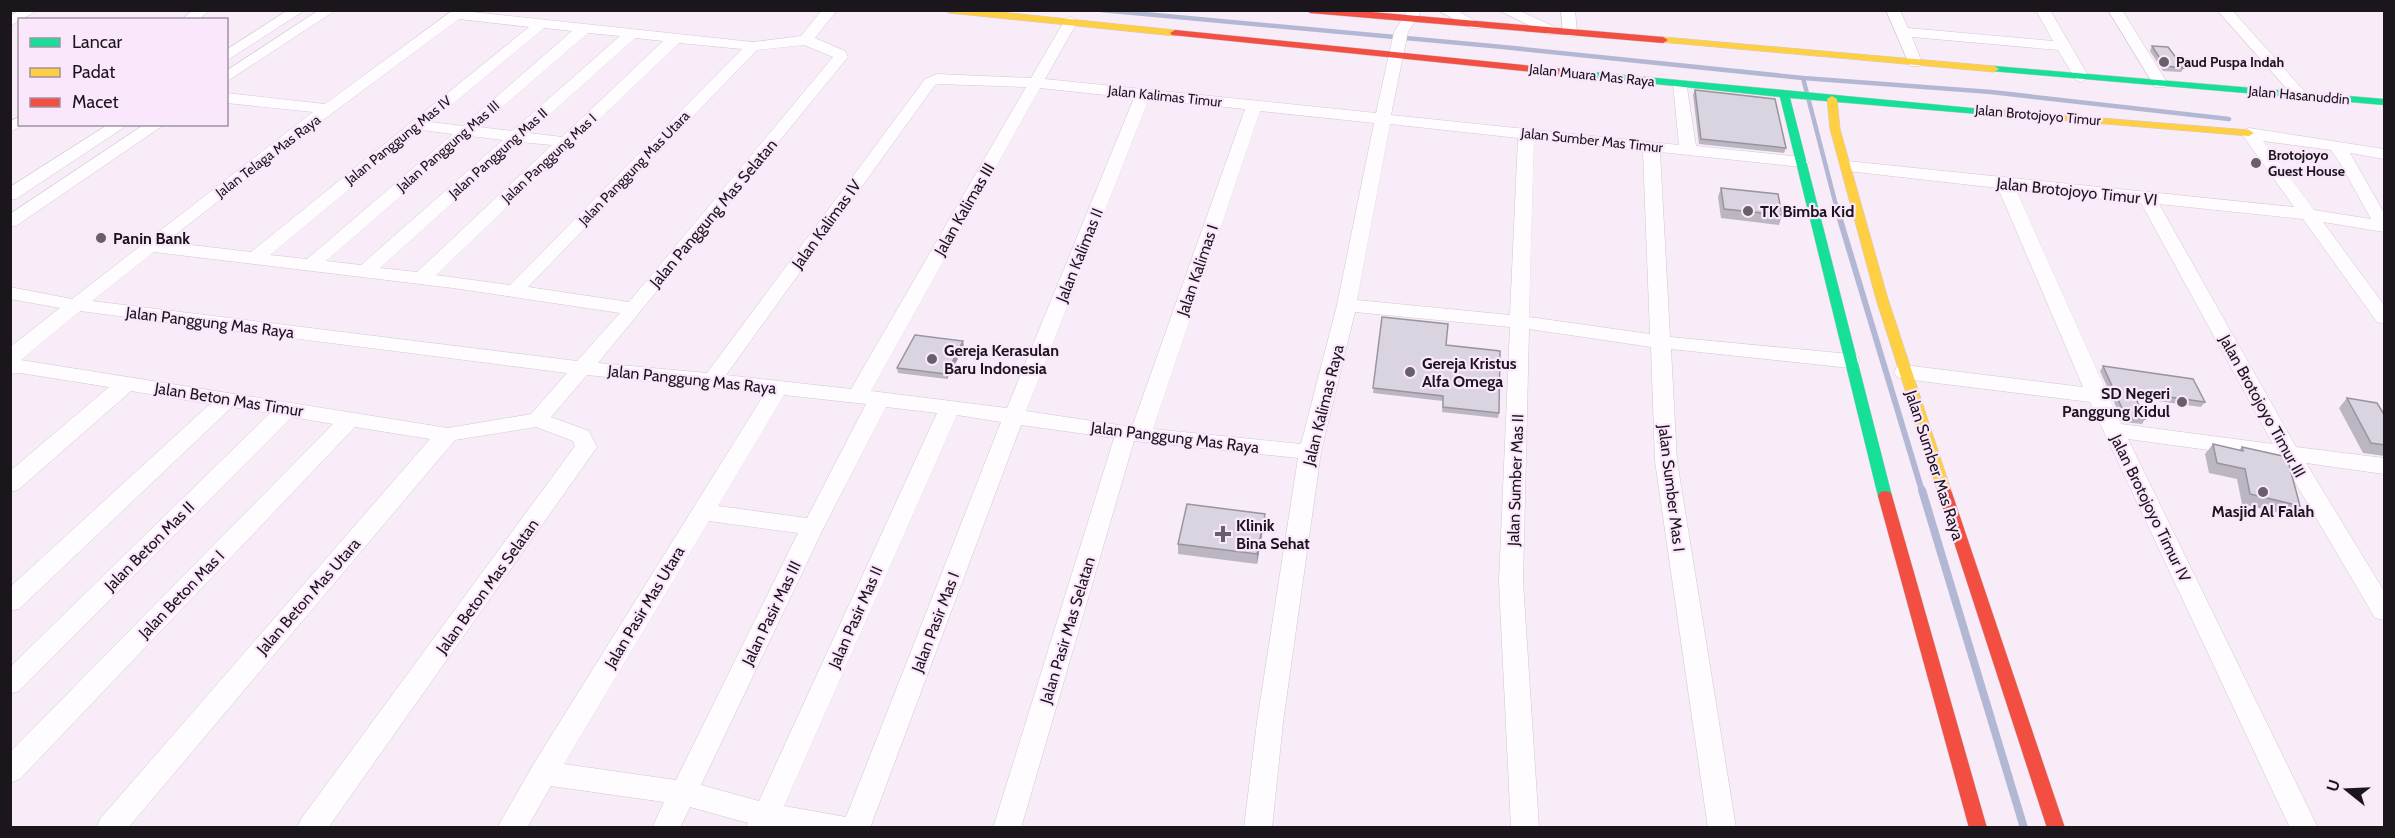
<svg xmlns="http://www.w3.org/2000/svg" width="2395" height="838" font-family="Cabin,sans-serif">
	<rect width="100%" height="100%" fill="#f7ecf7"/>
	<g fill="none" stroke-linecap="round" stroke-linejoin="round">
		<path stroke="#b2b8d4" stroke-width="4.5" d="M1101,10L1503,47L1803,78L1991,92L2229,119
			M1803,78L1839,217"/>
		<path stroke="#b2b8d4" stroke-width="6" d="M1839,216L1922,491"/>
		<path stroke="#b2b8d4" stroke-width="8" d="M1922,490L2024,828"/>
		<g stroke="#d0c8d1" stroke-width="1">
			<path id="street" d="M20,10H38L10,26V16Z
				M193,10H210L198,20H181Z
				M288,10H305L226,61V50Z
				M319,10H336L226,82V71Z
				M453,10L753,42L801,36L822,10H837L815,38L845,51L848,57L598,363L707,373L925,79L937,74L1031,78L1066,18L1071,17L1078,21L1045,79L1376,113L1394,32L1408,10H1422L1408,32L1391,115L1679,145L1673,84L1676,81H1686L1696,146L1801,157L1809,162L1801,167L1660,152L1670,337L1850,354L1857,356L1860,361L1857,366L1850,368L1671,349L1677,461L1736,828H1708L1655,461L1651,347L1529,329L1523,582L1539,828H1511L1499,582L1510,327L1355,312L1321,452L1283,722L1272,828H1244L1257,722L1298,458L1134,441L1021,828H993L1114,438L1021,425L870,828H746L748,823L690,807L680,828H652L664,802L551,786L527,828H497L533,765L765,393L587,375L551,417L589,431L597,447L328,828H297L301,819L575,446L573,441L536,427L455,440L128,828H96L100,819L430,439L355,427L20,779L10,783V752L333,424L292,417L19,691L10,694V667L270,413L232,407L19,609L10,611V587L210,404L131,391L18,490L10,492V471L109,387L20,373L10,374V347L60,308L10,299V287L72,299L313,112L226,103V93L325,104ZM459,19L529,27L251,252L166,242L296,140ZM544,28L572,31L463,126L431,122ZM588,33L620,36L512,131L479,127ZM635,38L663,41L562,137L529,133ZM679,43L742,49L510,285L436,275ZM804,45L833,57L629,302L528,287L757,50ZM939,84L1026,87L851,389L726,375L935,85ZM1040,88L1134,98L1007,408L871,391ZM1149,99L1245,109L1132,427L1026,411ZM1260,111L1374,123L1337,305L1301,444L1153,429ZM1390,124L1518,138L1510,315L1357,300ZM421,130L453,134L307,259L270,255ZM470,136L503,140L361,265L326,261ZM1534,139L1643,151L1650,334L1529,317ZM520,142L552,145L417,272L380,268ZM154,252L453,288L620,313L577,361L92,301ZM80,311L567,373L531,414L448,428L21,360ZM784,395L866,404L807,518L718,506ZM886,407L937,413L759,801L701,785L824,527ZM957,415L1001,422L846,817L784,806ZM709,521L798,533L676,780L564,764Z
				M1437,10H1456L1483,25L1481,28H1471Z
				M1498,10H1518L1557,28L1559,31L1557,34H1547Z
				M1561,10H1575L1577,33L1575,36L1570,37L1563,33Z
				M1886,10H1900L1908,28L2053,41L2036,10H2050L2089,77L2081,82L2076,80L2058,50L1912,37L1922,63L1920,66H1910Z
				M2108,10H2122L2168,84L2165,87H2155Z
				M2217,10H2232L2305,92L2308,95L2305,98H2295Z
				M20,117V124H26L10,132V121Z
				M109,124H129L16,199L10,200V187Z
				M145,124H165L16,226L10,227V214Z
				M2249,128L2384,149V159L2350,153L2384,213V232L2323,222L2384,305V324L2377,322L2303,219L2159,204L2296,447L2384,458V474L2306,463L2384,591V620L2375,618L2282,460L2128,439L2318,828H2290L2090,402L1904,379L1897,377L1894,372L1897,367L1904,365L2083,387L1998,188L1847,171L1839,166L1847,161L2294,207L2241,133ZM2263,141L2331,150L2340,163L2371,219L2314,210ZM2016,190L2141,203L2273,444L2121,424Z"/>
		</g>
		<g stroke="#d0c8d1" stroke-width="1">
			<path id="fast" d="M1994,66L2384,99V105L1991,71L1989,69Z
				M1562,69L1982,109V113L1978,114L1790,98L1892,496L1890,500H1880L1878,496L1780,97L1559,74L1557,72Z"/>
		</g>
		<g stroke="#d0c8d1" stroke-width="1">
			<path id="slow" d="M945,10H981L1175,30L1180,33L1175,36L949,13Z
				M1663,37L1994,66L1999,69L1994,72L1660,42V38Z
				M1832,96L1837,99L1840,129L1888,299L1952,493L1950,497H1940L1938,493L1876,299L1830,129L1827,99Z
				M1978,108L2249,130L2254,133L2249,136L1974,113V109Z"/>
		</g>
		<g stroke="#d0c8d1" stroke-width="1">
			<path id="jam" d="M1306,10H1348L1663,37L1668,40L1663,43L1310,13Z
				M1175,30L1562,69L1567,72L1562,75L1172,35L1170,33Z
				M1945,488L1950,489L1952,493L2065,828H2047L1938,493L1940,489Z
				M1885,491L1890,492L1892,496L1987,828H1969L1878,496L1880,492Z"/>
		</g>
		<use href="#street" fill="#fefcfe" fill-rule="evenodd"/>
		<use href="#fast" fill="#16e098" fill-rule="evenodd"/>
		<use href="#slow" fill="#ffcf43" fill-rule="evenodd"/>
		<use href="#jam" fill="#f24e42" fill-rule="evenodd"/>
	</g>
	<path fill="#bbb6c1" d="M2152,46L2184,68L2181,72L2163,71L2150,51Z
		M1695,90L1786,148L1784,153L1699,144L1693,95Z
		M1721,188L1782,215L1779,225L1721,218L1718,197Z
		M1382,317L1446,345L1499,413L1498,418L1442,412L1443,401L1373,393Z
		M964,347L947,379L898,373L897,368Z
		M2103,366L2205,402L2201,407L2136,398L2145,419L2142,424L2123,422L2100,371Z
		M2347,398L2385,416V456L2363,453L2339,408Z
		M2213,444L2239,450L2242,447L2300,506L2292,516L2242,504L2237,479L2209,473L2205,454Z
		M1264,524L1257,564L1178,554V544Z"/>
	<path fill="#99949d" d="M963,341L964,347L947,379L946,374Z
		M1265,514L1264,524L1257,564V554Z"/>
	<path fill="#dad4e0" stroke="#99949d" stroke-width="1.5" d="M2152,46L2168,47L2184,68L2165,66Z
		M1695,90L1775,99L1786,148L1701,139Z
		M1721,188L1778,194L1782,215L1724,209Z
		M1382,317L1448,324L1446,345L1500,351L1499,413L1443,407V396L1373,388Z
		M915,335L963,341L946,374L897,368Z
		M2103,366L2193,379L2205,402L2133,392L2145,419L2126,417Z
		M2347,398L2377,403L2385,416V445L2371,443Z
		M2213,444L2243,451L2242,447L2287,457L2300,506L2250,494L2245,469L2217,463Z
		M1187,504L1265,514L1257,554L1178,544Z"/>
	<g fill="#686069" stroke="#fbe7fc" stroke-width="2">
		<circle cx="2164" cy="62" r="6"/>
		<circle cx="2256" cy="163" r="6"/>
		<circle cx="1748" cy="211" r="6"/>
		<circle cx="101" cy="238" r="6"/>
		<circle cx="932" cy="359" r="6"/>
		<circle cx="1410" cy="372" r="6"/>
		<circle cx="2182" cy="402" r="6"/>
		<circle cx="2263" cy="492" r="6"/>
		<path d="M1220 525h6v6h6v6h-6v6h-6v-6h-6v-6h6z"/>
	</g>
	<g text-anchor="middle" stroke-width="4.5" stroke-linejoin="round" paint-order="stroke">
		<g font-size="14" font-weight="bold" fill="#1b151c" stroke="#fbe7fc" text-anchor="start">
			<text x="2176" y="67">Paud Puspa Indah</text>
			<text x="2268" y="160">Brotojoyo<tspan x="2268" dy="16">Guest House</tspan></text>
		</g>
		<g font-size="14" fill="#1b151c" stroke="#fbe7fc">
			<text transform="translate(1592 75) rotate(6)" y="5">Jalan Muara Mas Raya</text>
			<text transform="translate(2299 95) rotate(5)" y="5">Jalan Hasanuddin</text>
			<text transform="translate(1165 96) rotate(6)" y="5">Jalan Kalimas Timur</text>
			<text transform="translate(2038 115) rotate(5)" y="5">Jalan Brotojoyo Timur</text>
			<text transform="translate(398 140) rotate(-39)" y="5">Jalan Panggung Mas IV</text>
			<text transform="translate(1592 140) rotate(6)" y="5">Jalan Sumber Mas Timur</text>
			<text transform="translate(448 146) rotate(-41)" y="5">Jalan Panggung Mas III</text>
			<text transform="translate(498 153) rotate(-42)" y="5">Jalan Panggung Mas II</text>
			<text transform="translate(268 156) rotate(-37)" y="5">Jalan Telaga Mas Raya</text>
			<text transform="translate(549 158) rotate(-43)" y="5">Jalan Panggung Mas I</text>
			<text transform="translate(634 168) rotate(-46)" y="5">Jalan Panggung Mas Utara</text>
		</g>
		<g font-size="16" fill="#1b151c" stroke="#fbe7fc">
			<text transform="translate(2077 191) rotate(6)" y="6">Jalan Brotojoyo Timur VI</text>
			<text transform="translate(964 209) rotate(-60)" y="6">Jalan Kalimas III</text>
			<text transform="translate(713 213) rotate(-50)" y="6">Jalan Panggung Mas Selatan</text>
			<text transform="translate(826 224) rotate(-54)" y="6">Jalan Kalimas IV</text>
			<text transform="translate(1079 255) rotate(-68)" y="6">Jalan Kalimas II</text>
			<text transform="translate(1197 270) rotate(-71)" y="6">Jalan Kalimas I</text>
			<text transform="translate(210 322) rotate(7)" y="6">Jalan Panggung Mas Raya</text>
			<text transform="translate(692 379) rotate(6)" y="6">Jalan Panggung Mas Raya</text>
			<text transform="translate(229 399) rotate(9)" y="6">Jalan Beton Mas Timur</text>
			<text transform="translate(1323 405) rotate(-76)" y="6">Jalan Kalimas Raya</text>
			<text transform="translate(2263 406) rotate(61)" y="6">Jalan Brotojoyo Timur III</text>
			<text transform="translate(1175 437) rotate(7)" y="6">Jalan Panggung Mas Raya</text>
			<text transform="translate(1935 465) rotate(72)" y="6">Jalan Sumber Mas Raya</text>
			<text transform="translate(1515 480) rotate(-88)" y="6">Jalan Sumber Mas II</text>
			<text transform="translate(1672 488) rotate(83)" y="6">Jalan Sumber Mas I</text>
			<text transform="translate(2151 508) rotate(64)" y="6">Jalan Brotojoyo Timur IV</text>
			<text transform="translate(149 546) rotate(-45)" y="6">Jalan Beton Mas II</text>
			<text transform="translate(487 586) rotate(-54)" y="6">Jalan Beton Mas Selatan</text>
			<text transform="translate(181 594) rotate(-46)" y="6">Jalan Beton Mas I</text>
			<text transform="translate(308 596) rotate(-49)" y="6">Jalan Beton Mas Utara</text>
			<text transform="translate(644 607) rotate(-59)" y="6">Jalan Pasir Mas Utara</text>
			<text transform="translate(771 613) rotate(-64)" y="6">Jalan Pasir Mas III</text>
			<text transform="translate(855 617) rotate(-66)" y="6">Jalan Pasir Mas II</text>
			<text transform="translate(935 622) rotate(-69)" y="6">Jalan Pasir Mas I</text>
			<text transform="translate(1067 630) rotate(-73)" y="6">Jalan Pasir Mas Selatan</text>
		</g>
		<g font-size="16" font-weight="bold" fill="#1b151c" stroke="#fbe7fc" text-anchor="start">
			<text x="1760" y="217">TK Bimba Kid</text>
			<text x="113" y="244">Panin Bank</text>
			<text x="944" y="356">Gereja Kerasulan<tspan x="944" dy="18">Baru Indonesia</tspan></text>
			<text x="1422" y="369">Gereja Kristus<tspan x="1422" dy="18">Alfa Omega</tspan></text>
			<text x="2170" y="399" text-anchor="end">SD Negeri<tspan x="2170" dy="18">Panggung Kidul</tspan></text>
			<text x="2263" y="517" text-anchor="middle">Masjid Al Falah</text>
			<text x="1236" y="531">Klinik<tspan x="1236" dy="18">Bina Sehat</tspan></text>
		</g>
	</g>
	<rect width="2395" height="838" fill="none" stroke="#1b151c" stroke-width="24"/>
	<rect x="18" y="18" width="210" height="108" fill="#fbe7fc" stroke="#a193a2" stroke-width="1.5"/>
	<rect x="30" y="38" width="30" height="9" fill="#16e098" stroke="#a193a2" stroke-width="1.5"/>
	<text x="72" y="48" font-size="18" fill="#1b151c">Lancar</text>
	<rect x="30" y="68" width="30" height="9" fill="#ffcf43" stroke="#a193a2" stroke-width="1.5"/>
	<text x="72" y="78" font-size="18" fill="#1b151c">Padat</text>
	<rect x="30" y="98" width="30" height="9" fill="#f24e42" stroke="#a193a2" stroke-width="1.5"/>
	<text x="72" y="108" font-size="18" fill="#1b151c">Macet</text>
	<g transform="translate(2347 790) rotate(288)" stroke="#fbe7fc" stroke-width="4.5" paint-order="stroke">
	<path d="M0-4.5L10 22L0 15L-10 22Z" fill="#1b151c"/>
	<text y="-9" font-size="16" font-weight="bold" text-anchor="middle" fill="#1b151c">U</text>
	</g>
</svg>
